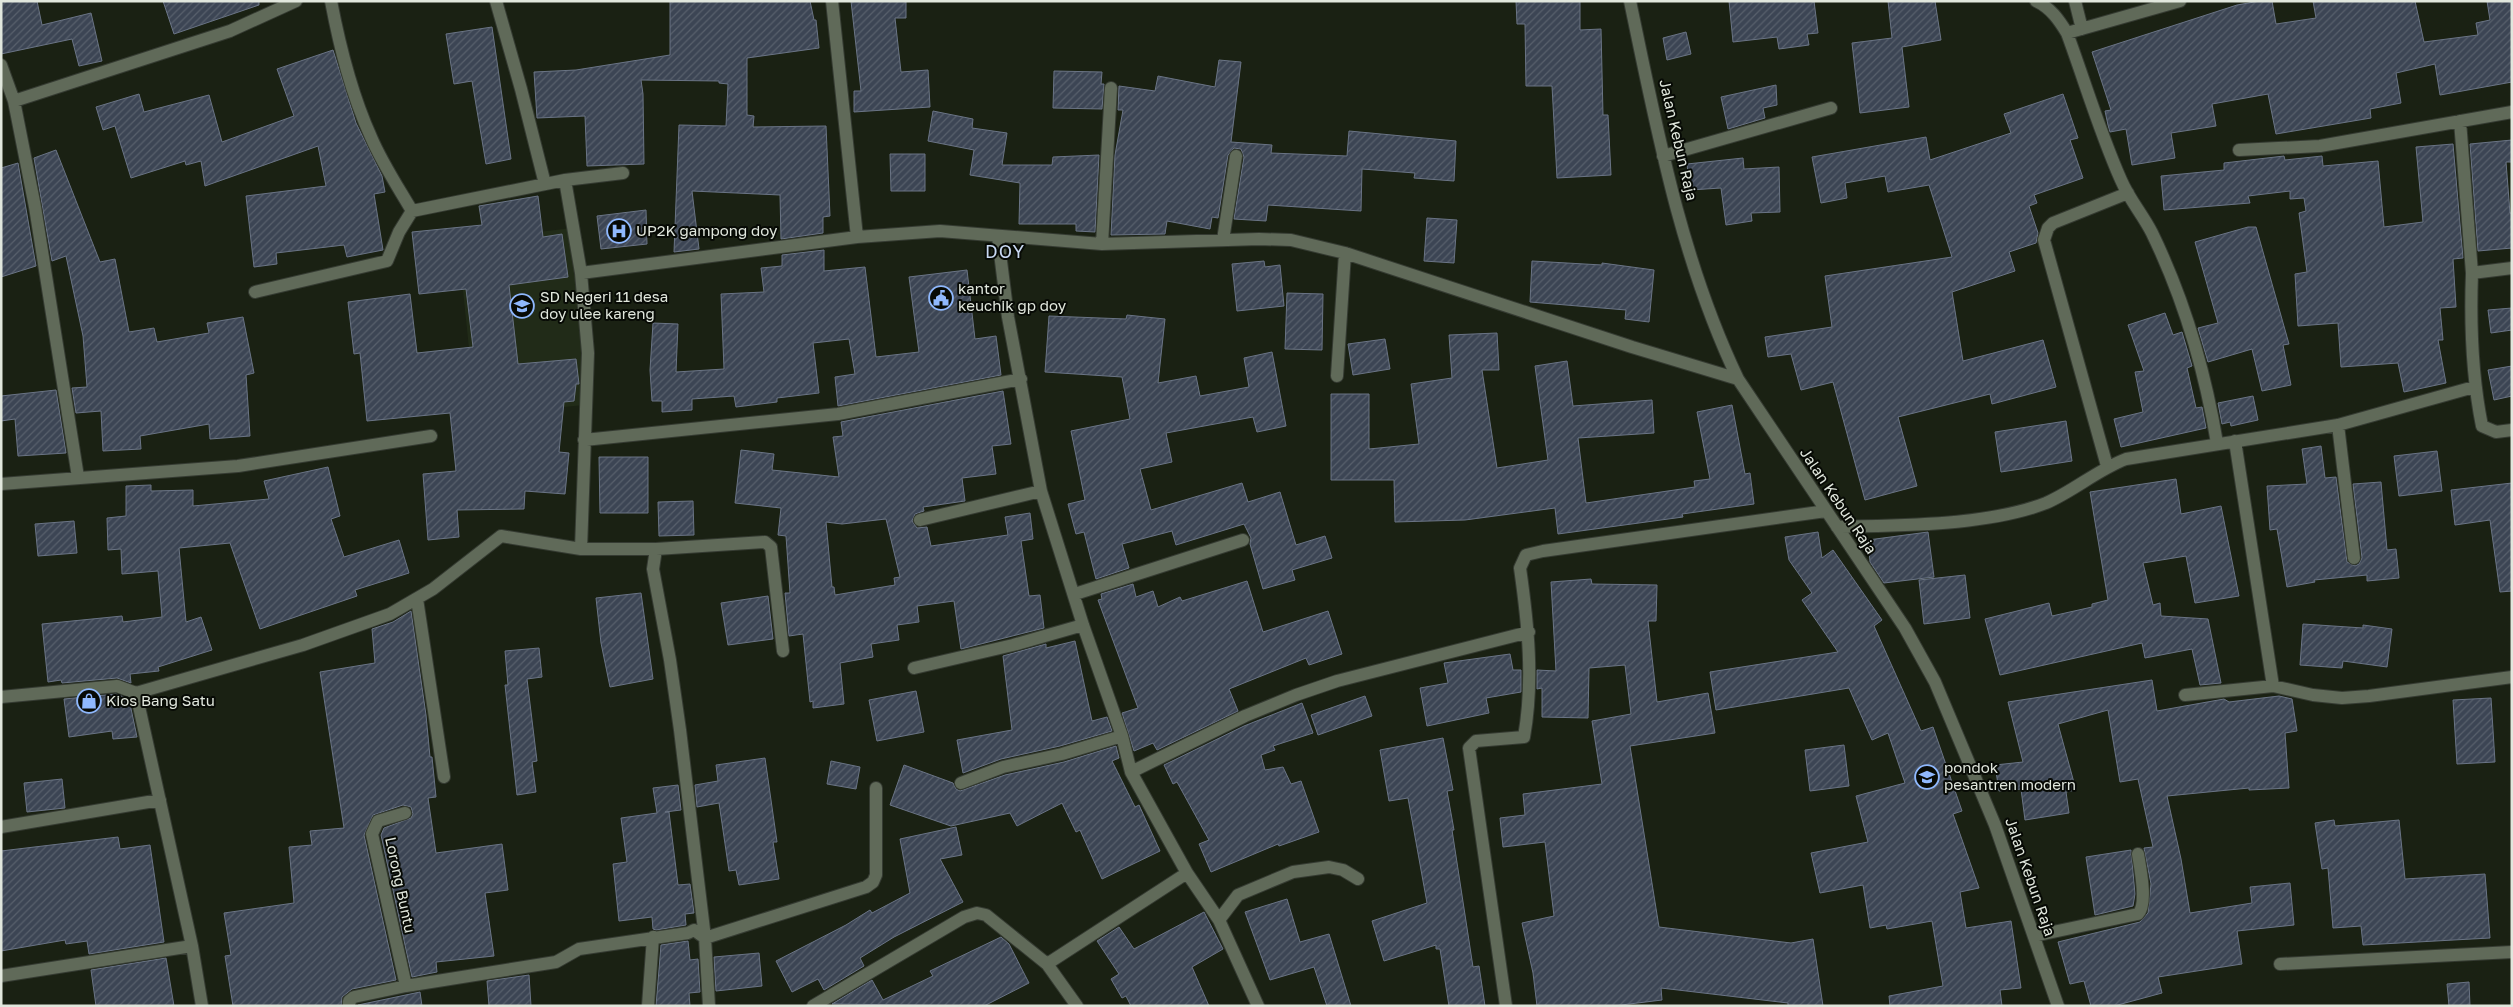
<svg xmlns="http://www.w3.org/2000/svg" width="2513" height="1007" font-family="'Golos Text',sans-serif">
	<defs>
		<pattern id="building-hatch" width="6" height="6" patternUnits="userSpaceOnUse" patternTransform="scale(1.25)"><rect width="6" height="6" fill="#3c4554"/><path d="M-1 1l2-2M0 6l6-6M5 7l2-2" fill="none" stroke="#58606c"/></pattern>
	</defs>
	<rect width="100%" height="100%" fill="#1a2113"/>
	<path fill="#212b18" d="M572,228L585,370L584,405L476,416L458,242Z"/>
	<path fill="url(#building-hatch)" stroke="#6a7485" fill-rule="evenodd" d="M1,1H37L42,25L91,13L102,61L79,66L72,39L1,54Z
		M163,1H259V5L174,34Z
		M670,1H810L814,20H816L819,48L747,58V115L754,116L753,127L826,126L830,216L823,217V233L781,239L780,195L692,191L699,249L674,252L679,125L726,126L728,84L719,83V81L641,80L643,94L644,164L587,166L585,116L537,118L534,72L576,70L670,55Z
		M851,1H906V18H895L901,72L928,70L930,107L854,112V91H861Z
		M1516,1H1580V30L1601,29L1603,115H1608L1611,175L1557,178L1552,86H1526L1525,24H1517Z
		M1729,1H1814L1818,33L1807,34L1809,45L1779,49L1777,37L1733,42Z
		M1888,1H1935L1941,40L1902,47L1909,107L1860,113L1852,43L1892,38Z
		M2260,1H2272L2276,24L2316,18L2313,1H2415L2424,42L2478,35L2476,23L2490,20L2487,1H2512V82L2440,95L2435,64L2396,73L2401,103L2370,109L2371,118L2276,134L2268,94L2212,104L2216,126L2171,133L2175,158L2132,165L2126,129L2110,132L2108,125L2105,111L2111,110L2092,52L2237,5Z
		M492,27L511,159L486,164L472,81L454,84L446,34Z
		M1686,32L1691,54L1667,60L1663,38Z
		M333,50L356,123L382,176L385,192L374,194L383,250L347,257L344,245L276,253L277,264L254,267L246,196L326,186L318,146L205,186L201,161L186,165L185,161L131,178L115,126L103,130L96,107L139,94L144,112L209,95L222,142L294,116L277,69Z
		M1219,60L1241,62L1231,142L1272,145L1271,153L1347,156L1349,131L1456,141L1454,181L1414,178L1415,173L1362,169L1361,211L1268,205L1266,221L1234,219L1244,157L1241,149L1234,148L1228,155L1218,218L1212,217L1210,229L1167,221L1165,234L1111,235L1115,155L1123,110H1118L1119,86L1155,91L1158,76L1215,87Z
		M1054,71L1102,72L1101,84H1104L1102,109L1053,108Z
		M1776,85L1777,105L1763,108L1765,118L1728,129L1721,97Z
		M2063,94L2078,138L2070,140L2083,178L2034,195L2037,203L2029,206L2038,233L2036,243L2009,252L2015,271L1952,292L1963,361L2043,340L2056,387L1992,404L1990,394L1898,417L1917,486L1865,500L1833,382L1801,390L1791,354L1768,357L1765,337L1832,327L1825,276L1952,257L1929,185L1888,192L1885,176L1845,183L1847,198L1821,203L1812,157L1926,137L1930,160L2011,133L2004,114Z
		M933,111L973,119L972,128L1007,133L1002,165H1052L1053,157L1099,155L1095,232L1076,231V224H1019L1020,183L970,175L974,150L928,141Z
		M2512,140V162H2506L2510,213H2512V248L2478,251L2470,144Z
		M2453,144L2463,258L2453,259L2456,307L2440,308L2443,340H2438L2446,383L2404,392L2398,363L2341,367L2338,323L2298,326L2295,274L2307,272L2299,213L2306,211L2304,198L2290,199V191L2248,196L2250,203L2164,210L2161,176L2224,170V163L2284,156L2285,160L2322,156L2323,166L2378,161L2384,227L2423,222L2416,147Z
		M56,150L100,262L115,259L129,332L154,328L157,342L209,333L207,323L243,317L254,373L246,375L250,436L210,439L209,424L140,436L141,449L103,451L101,411L76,413L72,388L87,387L83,336L66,256L52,261L34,158Z
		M890,154H925V191H891Z
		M1743,158L1744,169L1779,167L1780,212L1751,213L1752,221L1726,225L1721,188L1690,190L1687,164Z
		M18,163L36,266L1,277V168Z
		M538,196L543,237L562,234L568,277L509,285L518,364L576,359L579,384H576L574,401L564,402L559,452L569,453L565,494L525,491L524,509L457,510L459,537L428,540L423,474L456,471L450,413L367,421L360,353L354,354L348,302L410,294L417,353L473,347L466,289L419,294L412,232L482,225L479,206Z
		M646,210L647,244L601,249L597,216Z
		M1427,218L1457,220L1454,263L1424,261Z
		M2248,227H2256L2289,344L2283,345L2291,385L2262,391L2252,349L2208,362L2198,328L2218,323L2195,242Z
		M824,250V271L865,267L876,357L919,352L909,277L967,270L975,339L996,336L1001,375L838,406L835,377L855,374L849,339L813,343L819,393L777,398V402L736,407L734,396L692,399V410L662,412V401H652L650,370L653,323L678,324L676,372L724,369L721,294L764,292L761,268L782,266V255Z
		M1264,261L1265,267L1280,265L1284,306L1237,311L1232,264Z
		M1532,261L1602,265V263L1654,270L1649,322L1625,319L1626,310L1530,302Z
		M1287,293L1323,294L1322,350L1285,349Z
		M2512,308V330L2491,333L2488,310Z
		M2165,313L2173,335L2182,332L2192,366L2187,368L2196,408L2202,407L2206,428L2121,447L2114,419L2143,412L2135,372L2144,371L2128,325Z
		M1127,315L1165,319L1158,383L1196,376L1200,396L1249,387L1244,358L1272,352L1286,426L1257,432L1253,417L1166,433L1172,462L1140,469L1151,510L1242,483L1248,502L1280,492L1296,545L1325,536L1332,558L1292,570L1295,580L1263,589L1250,544L1251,538L1244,524L1176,545L1172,531L1122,544L1129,568L1096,579L1084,532L1076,534L1068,504L1085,500L1071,431L1130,419L1122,377L1045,372L1049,316L1126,319Z
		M1497,333L1499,370H1482L1497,468L1548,460L1535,366L1567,361L1573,406L1652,400L1654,433L1578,438L1586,503L1695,487L1694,481L1710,479L1697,412L1732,405L1745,474L1750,473L1754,504L1682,514L1683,517L1558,534L1555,508L1465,520L1395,522L1394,480H1331V394H1369V449L1419,444L1411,384L1452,378L1449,335Z
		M1385,339L1390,369L1353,375L1348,344Z
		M2512,366V396L2494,400L2488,370Z
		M56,390L66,453L18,456L15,419L1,421V396Z
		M1003,391L1011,444L992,446L996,474L962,478L965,501L923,507L924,511L915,514L912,521L917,528L927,527L931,546L1008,535L1005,517L1030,513L1033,539L1021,541L1029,596L1040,595L1044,628L961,649L954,601L917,606L919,622L897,625L899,640L871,644L873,657L840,663L844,704L813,708V701L810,702L803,634L789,636L785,593H790L786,536L778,535L781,508L735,503L741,450L774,454L772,470L839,477L833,437L843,436L841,422ZM886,519L900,577L894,578L895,585L835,595L834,587H832L826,522L842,524Z
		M2253,396L2258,420L2231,426L2230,422L2222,424L2218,403Z
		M2066,421L2072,461L2001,472L1995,432Z
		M2321,446L2325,478L2336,477L2347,562L2355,566L2359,564L2362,558L2353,484L2381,482L2387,550L2396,549L2399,578L2367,581V575L2314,580L2315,582L2287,587L2277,529L2270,530L2267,486L2307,484L2302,449Z
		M2437,451L2442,491L2399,496L2394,456Z
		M599,457H648V513H600Z
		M328,467L340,516L331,519L344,557L399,540L409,573L355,590L357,596L260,629L230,543L179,548L186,622L201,617L212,650L158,667L159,671L130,674L131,683L117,678L62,683L61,680L48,682L42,624L122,616L123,622L162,617L158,571L122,574L121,549L108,550L107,518L126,516V486L151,485V491L193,490V506L269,499L264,481Z
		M2176,479L2181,514L2221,506L2239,596L2195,603L2186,556L2143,563L2153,605L2160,603L2161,616L2208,619L2221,683L2200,685L2192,649L2145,658L2142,643L2000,675L1985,619L2049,603L2052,616L2092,607V604L2108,600L2090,492Z
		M2512,483V591L2500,592L2490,520L2455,525L2451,490Z
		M693,501L694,535L659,536L658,502Z
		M74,521L77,553L38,556L35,524Z
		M1818,532L1822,558L1833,550L1882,620L1874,626L1921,731L1933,727L1962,811L1953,814L1979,888L1960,892L1966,928L2011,921L2021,988L2000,990L2002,1006H1890L1889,996L1943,986L1932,921L1887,929L1886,925L1870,928L1863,885L1820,893L1811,853L1868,842L1856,796L1905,783L1888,733L1872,740L1849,688L1716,710L1710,672L1838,652L1802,600L1812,593L1789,560L1785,537Z
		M1928,532L1934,577L1884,583L1870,562L1868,540Z
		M1965,575L1970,618L1924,624L1919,580Z
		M1591,579L1592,584L1657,585L1656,621H1648L1657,702L1708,693L1715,733L1630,746L1659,927L1791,943L1813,939L1823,1006H1788V1003L1661,988L1662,1000L1613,1006H1537L1533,973L1522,923L1554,916L1545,842L1503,847L1500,818L1525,815L1523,794L1602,784L1592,721L1631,714L1625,665L1589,668L1588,718L1542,717V688L1537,689V670L1556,671L1551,582Z
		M1247,581L1263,632L1328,611L1342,654L1309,665L1306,658L1229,689L1238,711L1157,750L1153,743L1134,751L1122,713L1138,708L1098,600L1102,599L1101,594L1133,584L1136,597L1153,591L1158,607L1180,597L1182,601Z
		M641,593L653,679L610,687L601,643L596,598Z
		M768,596L773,639L728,645L721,603Z
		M411,611L426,715L430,757H432L436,797L428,798L436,853L502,844L508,890L485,893L494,956L436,962L437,972L412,977L381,835L384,828L411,818L413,814L411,807L403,805L373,815L364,835L396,980L352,989L342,997L341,1006H233L225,956L231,955L224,913L294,903L289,847L312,845L310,831L344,828L320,672L375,663L372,629L393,622Z
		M2303,624L2363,628V625L2392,629L2387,667L2343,661L2342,668L2300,665Z
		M1075,641L1092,721L1107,717L1112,731L1060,746L1001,759L963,773L957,740L1012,730L1003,656L1046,644V648Z
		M539,648L542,677L527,679L537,761L532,762L536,792L517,795L505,685H508L505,651Z
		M1510,654L1513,670H1521V692L1486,698L1489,713L1427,726L1420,688L1448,683L1444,663Z
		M2152,680L2157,711L2224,699L2229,702L2279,696L2292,699L2297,731L2285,733L2289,788L2249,790V788L2167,796L2181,859L2190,913L2252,903L2250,887L2290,883L2294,925L2237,931L2242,964L2158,977L2162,993L2114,1006H2091L2084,981L2070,984L2058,942L2140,922L2148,913L2151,884L2144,848L2153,847L2138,779L2120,782L2108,710L2058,724L2076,790L2066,792L2069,813L2025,820L2021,789L1999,791L1995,765L2023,762L2008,702Z
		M916,691L924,732L877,741L869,700Z
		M116,694L129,699L137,737L113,739L112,731L69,737L64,699Z
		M1365,696L1372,716L1318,735L1311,715Z
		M2491,698L2495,762L2457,764L2453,700Z
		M1302,703L1313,733L1273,746L1275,750L1261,755L1265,770L1283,767L1291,784L1301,781L1319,832L1279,846L1278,844L1211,872L1199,844L1209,840L1177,782L1173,784L1164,765L1244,726Z
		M1443,738L1453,790L1447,791L1454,830H1452L1473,967L1479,966L1485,1006H1449L1440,949H1436V945L1384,961L1372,921L1427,903L1408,798L1389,801L1380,750Z
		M1844,745L1849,786L1810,791L1805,750Z
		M1116,746L1119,758L1112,761L1135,807L1139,805L1160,851L1102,879L1080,830L1076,832L1062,803L1017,826L1010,813L951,826L890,805L904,765L953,783L956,789L960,791L1005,775L1064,762Z
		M765,758L777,842H773L779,879L739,885L736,870L729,871L719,803L697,807L695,785L718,781L716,765Z
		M831,761L860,767L856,789L827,784Z
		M62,779L65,808L27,812L24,783Z
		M678,785L681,810L665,812H669L678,885L690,884L694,913L685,914L686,925L656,930L653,929L652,917L619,921L613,864L627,862L621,818L657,813L653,788Z
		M2334,820L2335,826L2399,820L2405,879L2485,874L2490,938L2363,945L2361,926L2333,928L2328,868L2322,869L2315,823Z
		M956,827L962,855L940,859L963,902L894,937L860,958L864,966L824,990L818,979L792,992L776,961L846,925L870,910L872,913L910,893L900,839Z
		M118,837L120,849L150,845L164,942L89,954L87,941L66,944L65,940L1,951V851Z
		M2131,850L2135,894L2133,906L2095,915L2086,857Z
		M1287,899L1300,942L1329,934L1351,1006H1327L1314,967L1270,980L1245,912Z
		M1204,912L1223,949L1192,967L1209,1006H1131L1126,996L1122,998L1111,979L1119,974L1097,941L1119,927L1134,949Z
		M1001,937L1009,944L1029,983L984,1006L832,1004L872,980L883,1000L933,976L930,971Z
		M688,941L690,960L698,959L700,992L689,993L690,1006H656L661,945Z
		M759,953L762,986L716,991L714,957Z
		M166,958L174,1006H96L91,970Z
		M529,975L531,1006H489L487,981Z
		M2469,982L2470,1006H2449L2447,984Z
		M420,992L422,1006H357L358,1005Z"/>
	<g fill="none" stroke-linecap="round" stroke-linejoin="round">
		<g stroke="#353b32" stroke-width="14">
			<path id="minor" d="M331,1C340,48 351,93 371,137C382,163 398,187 412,211L565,180L581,273L857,237L940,231L1102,244L1259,239L1291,240L1345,253L1632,347L1738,379
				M496,1L521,89L545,184
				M832,1L857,237
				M1630,1C1657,130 1681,260 1738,379L1905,628L1935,682L1995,825L2058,1006
				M2036,1C2051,8 2059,20 2067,33C2085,82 2100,133 2121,180C2129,199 2143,215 2152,233C2184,299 2205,371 2217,443
				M2075,1L2082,29
				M2067,33L2180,1
				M1,65L14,101L35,207L78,477
				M14,101L230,31L296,1
				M2460,121L2472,273
				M2239,150L2320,146L2512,112
				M1663,156L1831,108
				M565,180L623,173
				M1223,240L1236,156
				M1102,244L1111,88
				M2512,268L2472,273C2470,325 2472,376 2482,426L2496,432L2512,430
				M255,292L387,261L399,232L412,211
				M1337,376L1345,253
				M2338,425L2354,558
				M584,440L838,414L1021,379
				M2235,441L2273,686
				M2107,466L2044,240L2048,228L2053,223L2128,193
				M1,484L238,466L431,436
				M920,520L1041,491
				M1837,527C1901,525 1987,526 2046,503C2074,491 2097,470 2126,459L2338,425L2474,387
				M581,549H656L653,569L670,660L680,730L705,938L709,1006
				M656,549L765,542L771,547L783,651
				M1075,594L1243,540
				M417,599L444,777
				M914,668L1013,645L1083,625
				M136,693L192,946L202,1006
				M2185,695L2273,686L2313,695L2342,698L2369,696L2512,677
				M1,697L117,686L136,693L303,645L390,614L433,589L501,536L581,549L588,353L581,273
				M1131,772L1245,716L1296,695L1337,681L1529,632
				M961,783L1003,767L1062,754L1122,736
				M405,813L378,821L372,834L406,986
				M1,827L160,800
				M1187,873L1219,920L1258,1006
				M1219,920L1238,895L1293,872L1329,867L1343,870L1358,879
				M2034,936L2138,914C2148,904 2140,867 2138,854
				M705,938L866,887L873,882L876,875V788
				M1047,964L1077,1006
				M2280,964L2512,952
				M1,976L192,946
				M349,1006V1001L354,997L406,986L556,962L579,949L688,933L694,930L705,938
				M648,1006L653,937
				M813,1006L964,917L977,913L986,915L1047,964L1187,873L1131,772L1122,736L1083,625L1041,491L1008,317L998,237
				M1506,1006L1469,748L1476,741L1524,737C1534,681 1528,624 1520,568L1526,555L1543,551L1826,511"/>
		</g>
		<use href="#minor" stroke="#606a59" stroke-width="12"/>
	</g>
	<defs>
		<g id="hospital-ring" transform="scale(1.25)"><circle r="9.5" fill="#070a05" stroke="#8fb8fd" stroke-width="1.5"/><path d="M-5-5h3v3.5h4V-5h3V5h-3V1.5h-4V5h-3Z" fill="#8fb8fd"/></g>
		<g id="civic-ring" transform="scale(1.25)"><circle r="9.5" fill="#070a05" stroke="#8fb8fd" stroke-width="1.5"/><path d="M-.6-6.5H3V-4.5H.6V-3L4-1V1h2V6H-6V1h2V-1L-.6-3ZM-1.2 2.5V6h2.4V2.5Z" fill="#8fb8fd"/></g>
		<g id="school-ring" transform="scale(1.25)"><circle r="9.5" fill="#070a05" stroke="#8fb8fd" stroke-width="1.5"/><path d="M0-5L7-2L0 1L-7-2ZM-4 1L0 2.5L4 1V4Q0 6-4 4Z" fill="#8fb8fd"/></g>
		<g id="shop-ring" transform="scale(1.25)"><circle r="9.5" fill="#070a05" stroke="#8fb8fd" stroke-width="1.5"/><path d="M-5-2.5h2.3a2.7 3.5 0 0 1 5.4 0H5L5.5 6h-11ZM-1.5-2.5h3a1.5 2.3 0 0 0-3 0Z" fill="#8fb8fd"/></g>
		<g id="university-ring" transform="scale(1.25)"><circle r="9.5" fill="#070a05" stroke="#8fb8fd" stroke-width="1.5"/><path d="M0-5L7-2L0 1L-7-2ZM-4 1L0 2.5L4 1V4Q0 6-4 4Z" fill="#8fb8fd"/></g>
	</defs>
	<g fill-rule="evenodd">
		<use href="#hospital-ring" x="619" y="231"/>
		<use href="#civic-ring" x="941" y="298"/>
		<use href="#school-ring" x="522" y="306"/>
		<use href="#shop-ring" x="89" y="701"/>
		<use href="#university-ring" x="1927" y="777"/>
	</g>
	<g text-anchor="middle" stroke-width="4" stroke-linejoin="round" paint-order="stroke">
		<g font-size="15" fill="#e1e7dd" stroke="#070a05">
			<text transform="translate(1678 140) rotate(77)" y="5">Jalan Kebun Raja</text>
			<text transform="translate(1838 501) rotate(56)" y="5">Jalan Kebun Raja</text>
			<text transform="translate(2030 877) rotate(71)" y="5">Jalan Kebun Raja</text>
			<text transform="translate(400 885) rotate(78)" y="5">Lorong Buntu</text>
		</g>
		<g font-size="15" fill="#e1e7dd" stroke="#070a05" text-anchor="start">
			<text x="636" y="236">UP2K gampong doy</text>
			<text x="958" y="294">kantor<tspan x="958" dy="17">keuchik gp doy</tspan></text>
			<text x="540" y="302">SD Negeri 11 desa<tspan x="540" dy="17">doy ulee kareng</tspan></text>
			<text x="106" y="706">Kios Bang Satu</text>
			<text x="1944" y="773">pondok<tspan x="1944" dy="17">pesantren modern</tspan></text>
		</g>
		<g font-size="18" letter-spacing="1" fill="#c8d8f2" stroke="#070a05">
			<text x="1005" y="258">DOY</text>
		</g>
	</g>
	<rect width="2513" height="1007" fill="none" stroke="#e1e7dd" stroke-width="5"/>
</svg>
